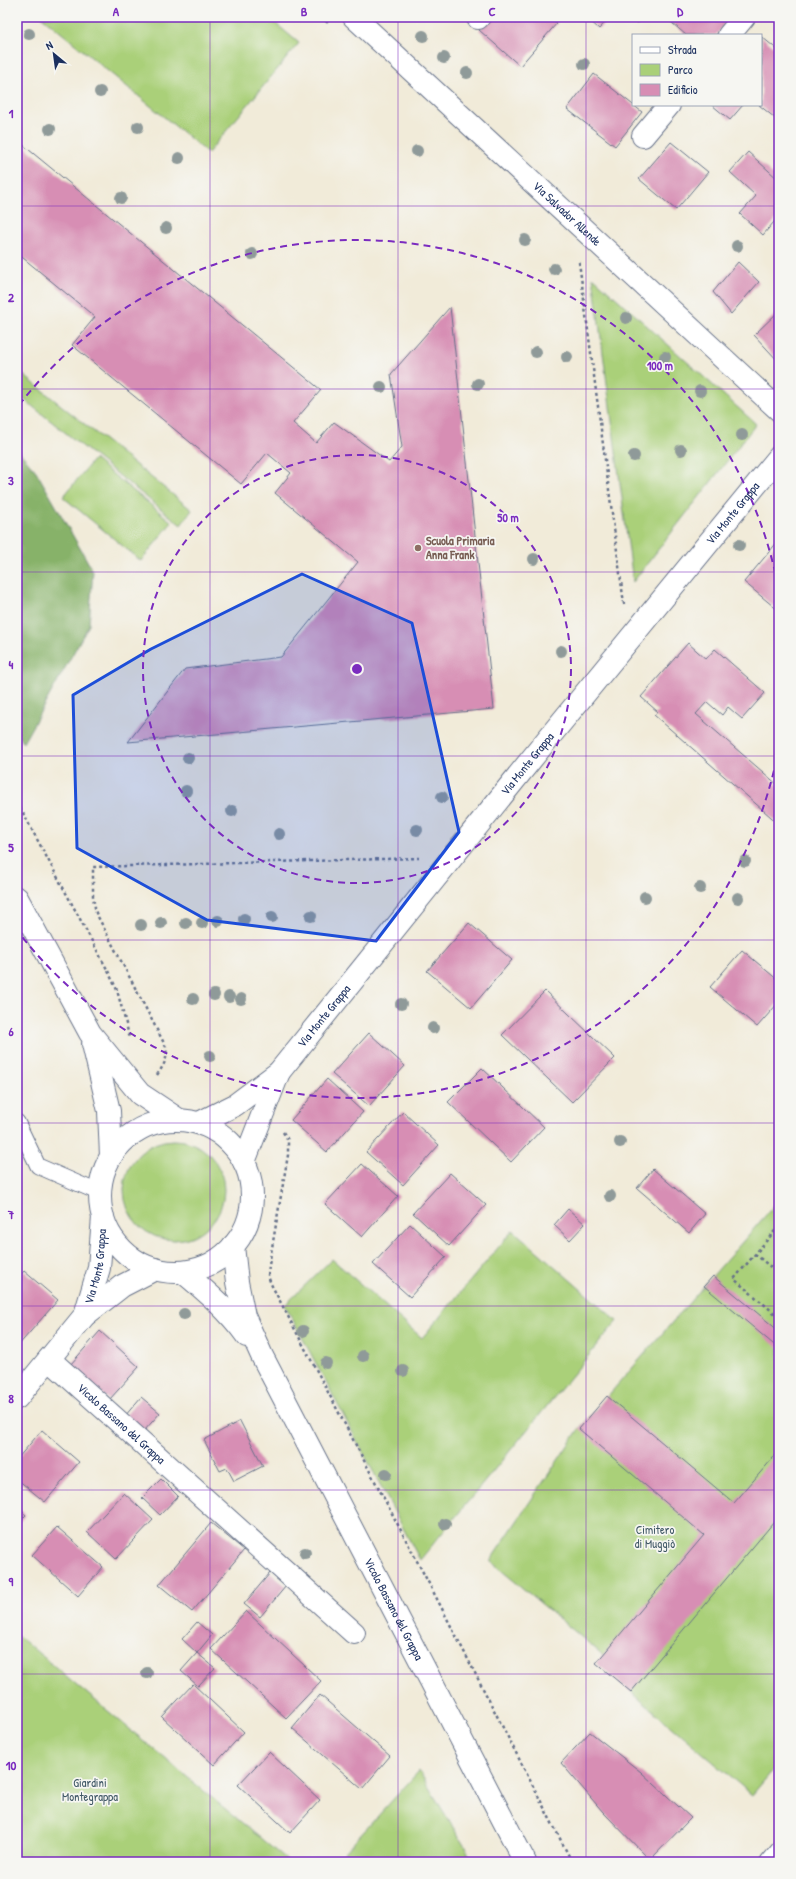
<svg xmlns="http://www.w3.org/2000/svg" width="796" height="1879" font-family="'Patrick Hand',sans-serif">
	<rect width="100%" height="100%" fill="#f6f6f2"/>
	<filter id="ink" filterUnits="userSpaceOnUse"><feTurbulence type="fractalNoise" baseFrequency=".025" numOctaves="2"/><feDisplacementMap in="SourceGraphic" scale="8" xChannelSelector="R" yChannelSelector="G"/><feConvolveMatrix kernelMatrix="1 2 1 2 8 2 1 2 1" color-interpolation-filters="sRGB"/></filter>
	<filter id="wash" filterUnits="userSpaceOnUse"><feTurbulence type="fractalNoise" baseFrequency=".012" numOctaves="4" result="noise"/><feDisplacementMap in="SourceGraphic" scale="16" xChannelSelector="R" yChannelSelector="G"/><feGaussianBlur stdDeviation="0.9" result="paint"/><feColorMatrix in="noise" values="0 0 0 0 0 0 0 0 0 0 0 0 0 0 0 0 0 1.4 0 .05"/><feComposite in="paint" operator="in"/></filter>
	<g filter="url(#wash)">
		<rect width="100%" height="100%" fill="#f1ebd9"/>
		<path fill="#aad079" stroke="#62806c" d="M42,17H268L299,43L208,153Z
			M593,277L756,424L633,582Z
			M17,370L192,510L181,525L17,394Z
			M94,459L172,522L141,561L63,497Z
			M124 1190a50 50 0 1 1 100 0a50 50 0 1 1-100 0Z
			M779,1200V1763L752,1795L631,1692L603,1655L490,1561L579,1429Z
			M513,1230L617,1321L420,1560L285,1305L332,1259L422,1338Z
			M17,1635L289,1862H17Z
			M419,1771L474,1862H336Z"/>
		<path fill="#87b269" stroke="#517064" d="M17,449L36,471L93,571L89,625L23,743L17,731Z"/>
		<g id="blocks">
			<path fill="#d78eb4" d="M491,17H549L557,23L520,66L479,30Z
				M586,17H610L599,29Z
				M630,17H643L638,23Z
				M665,17H730L716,35H686Z
				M762,37L779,51V114L775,118L759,105H761Z
				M594,74L642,112L615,146L567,109Z
				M712,105H743L730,120Z
				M17,140L321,390L293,423L316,443L334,422L389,462L402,447L391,374L450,307L494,709L128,742L185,669L281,657L358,562L275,493L291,473L267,453L241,484L72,345L95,317L17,253Z
				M671,142L708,172L676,210L639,179Z
				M748,152L779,180V216L763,235L740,214L756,196L730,172Z
				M738,262L759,282L731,314L713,292Z
				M779,311V362L754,335Z
				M779,540V611L744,582Z
				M688,643L706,659L715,649L765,693L742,719L728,707L722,715L707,702L696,714L779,786V824L654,715L658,712L641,697Z
				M469,923L512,960L471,1008L427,971Z
				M742,950L779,981V1002L757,1027L710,987Z
				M545,991L615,1058L572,1102L502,1035Z
				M369,1033L405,1066L369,1106L332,1074Z
				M482,1068L544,1127L511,1162L448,1102Z
				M327,1079L363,1112L327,1152L291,1120Z
				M403,1112L439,1145L403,1185L366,1152Z
				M362,1164L398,1196L362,1237L325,1204Z
				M653,1169L705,1214L689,1233L637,1188Z
				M450,1173L486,1205L449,1246L413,1213Z
				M568,1209L585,1224L570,1240L554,1225Z
				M410,1224L446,1257L410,1297L373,1264Z
				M24,1271L58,1300L17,1347V1279Z
				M713,1276L779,1331V1349L704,1286Z
				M100,1331L139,1367L109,1400L70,1365Z
				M607,1396L734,1503L779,1451V1516L631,1692L596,1663L704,1535L579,1429Z
				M141,1397L160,1413L144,1431L125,1416Z
				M240,1421L263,1466L234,1481L227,1468L220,1471L204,1440Z
				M42,1430L79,1462L45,1502L17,1479V1459Z
				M161,1479L178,1496L160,1515L142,1498Z
				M124,1493L153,1520L116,1559L87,1532Z
				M17,1507L26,1515L17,1524Z
				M211,1523L244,1550L192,1612L159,1585Z
				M57,1527L103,1567L78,1596L32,1555Z
				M270,1573L286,1586L260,1617L244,1604Z
				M246,1611L321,1681L286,1718L211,1649Z
				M197,1622L212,1635L197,1653L182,1639Z
				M197,1653L215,1668L198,1686L181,1671Z
				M193,1684L244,1732L214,1765L162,1717Z
				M320,1695L390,1756L362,1789L292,1728Z
				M590,1732L641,1772L691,1818L650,1860L603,1812L561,1763Z
				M269,1752L320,1800L290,1833L238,1785Z"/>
		</g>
	</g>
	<g filter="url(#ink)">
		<use href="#blocks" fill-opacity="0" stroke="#667189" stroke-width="1"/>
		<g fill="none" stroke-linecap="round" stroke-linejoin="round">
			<g stroke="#667189" stroke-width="17">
				<path id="lane" d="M17,1122L38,1166L100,1193
					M768,1862L779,1849"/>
			</g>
			<g stroke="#667189" stroke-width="24">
				<g id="street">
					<path id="s1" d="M354,17L779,410"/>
					<path d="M478,18L479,17"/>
					<path d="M729,35L744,17"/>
					<path d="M643,136L669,105"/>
					<path id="s2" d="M199,1123L235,1105L279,1072L546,741L779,457"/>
					<path d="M244,1162L279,1072"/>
					<path id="s3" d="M85,1315L99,1268L103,1217"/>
					<path id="s4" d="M49,1359L354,1633"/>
					<path d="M17,1398L85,1315L122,1286L155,1269"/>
				</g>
			</g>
			<g stroke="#667189" stroke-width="24">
				<g id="secondary">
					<path d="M17,898L90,1033L140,1094L179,1120"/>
					<path d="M93,1044L109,1111L111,1156"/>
					<circle cx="176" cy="1196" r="76"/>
					<path id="s5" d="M233,1246L237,1282L244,1316L262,1356L525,1862"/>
					<path d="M183,1272C207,1292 229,1311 247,1336"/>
				</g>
			</g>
			<path stroke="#667189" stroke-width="2.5" stroke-dasharray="3 3" stroke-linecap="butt" d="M321,17L328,23
				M579,262L624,604
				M17,802L108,971L117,990L130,1039
				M157,1075C164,1065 168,1059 166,1047L96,913L93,897V867L419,858
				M283,1132L288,1140V1155L269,1265L268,1276L271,1284L436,1597L572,1862
				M779,1226L734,1279L779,1317
				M774,1231L779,1235
				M755,1254L779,1274"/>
			<use href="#lane" stroke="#fff" stroke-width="15"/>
			<use href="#street" stroke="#fff" stroke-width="22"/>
			<use href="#secondary" stroke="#fff" stroke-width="22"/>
		</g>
		<g fill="#8f9a99">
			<circle cx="29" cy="34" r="6"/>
			<circle cx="423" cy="36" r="6"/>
			<circle cx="444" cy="58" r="6"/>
			<circle cx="584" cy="64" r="6"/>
			<circle cx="467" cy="73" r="6"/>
			<circle cx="100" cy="92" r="6"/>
			<circle cx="138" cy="127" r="6"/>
			<circle cx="50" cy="129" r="6"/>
			<circle cx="417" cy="151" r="6"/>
			<circle cx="179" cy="158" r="6"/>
			<circle cx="121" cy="198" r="6"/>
			<circle cx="166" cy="228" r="6"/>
			<circle cx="525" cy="240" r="6"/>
			<circle cx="737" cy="246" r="6"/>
			<circle cx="252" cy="254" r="6"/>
			<circle cx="554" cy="269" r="6"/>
			<circle cx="626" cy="318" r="6"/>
			<circle cx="536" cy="352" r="6"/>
			<circle cx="567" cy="357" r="6"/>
			<circle cx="665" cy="357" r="6"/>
			<circle cx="478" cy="384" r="6"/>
			<circle cx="381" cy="387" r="6"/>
			<circle cx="700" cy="391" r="6"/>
			<circle cx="742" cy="435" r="6"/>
			<circle cx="681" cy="450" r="6"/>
			<circle cx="634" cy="456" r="6"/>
			<circle cx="739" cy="545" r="6"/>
			<circle cx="534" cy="559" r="6"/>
			<circle cx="561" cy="651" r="6"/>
			<circle cx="188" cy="758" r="6"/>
			<circle cx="186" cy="791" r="6"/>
			<circle cx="442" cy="797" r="6"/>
			<circle cx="232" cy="811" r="6"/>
			<circle cx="417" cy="830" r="6"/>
			<circle cx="279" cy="834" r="6"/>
			<circle cx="745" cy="861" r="6"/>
			<circle cx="700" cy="888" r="6"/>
			<circle cx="645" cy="897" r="6"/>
			<circle cx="738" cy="898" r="6"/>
			<circle cx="311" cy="916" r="6"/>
			<circle cx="272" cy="917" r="6"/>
			<circle cx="244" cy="919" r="6"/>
			<circle cx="218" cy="921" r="6"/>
			<circle cx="161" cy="923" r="6"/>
			<circle cx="186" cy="923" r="6"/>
			<circle cx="202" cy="923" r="6"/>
			<circle cx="141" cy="925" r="6"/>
			<circle cx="214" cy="995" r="6"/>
			<circle cx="229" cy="997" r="6"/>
			<circle cx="193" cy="999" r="6"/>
			<circle cx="241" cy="999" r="6"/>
			<circle cx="401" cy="1004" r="6"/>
			<circle cx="433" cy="1028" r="6"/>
			<circle cx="210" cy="1056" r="6"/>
			<circle cx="620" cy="1142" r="6"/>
			<circle cx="610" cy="1196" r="6"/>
			<circle cx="184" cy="1314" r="6"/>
			<circle cx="303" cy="1331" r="6"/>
			<circle cx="363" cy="1356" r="6"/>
			<circle cx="326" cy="1363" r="6"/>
			<circle cx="403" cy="1371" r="6"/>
			<circle cx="386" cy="1474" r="6"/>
			<circle cx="445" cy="1524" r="6"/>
			<circle cx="305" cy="1553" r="6"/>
			<circle cx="147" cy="1673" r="6"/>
		</g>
	</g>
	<path fill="#1d4ed8" fill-opacity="0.2" stroke="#1d4ed8" stroke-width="3" stroke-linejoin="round" d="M302,574L412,623L459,832L376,941L207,920L77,848L73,695L151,649Z"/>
	<path fill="none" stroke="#7b2cbf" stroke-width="1" stroke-opacity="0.55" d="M210,17V1862M398,17V1862M586,17V1862M17,206H779M17,389H779M17,572H779M17,756H779M17,940H779M17,1123H779M17,1306H779M17,1490H779M17,1674H779"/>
	<g fill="none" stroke="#7b2cbf" stroke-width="2" stroke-dasharray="7 5">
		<circle cx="357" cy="669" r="214"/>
		<path d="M779 747A429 429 0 0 1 19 933M19 405A429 429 0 0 1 779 591"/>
	</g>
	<circle fill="#8d6e63" stroke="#f6f6f2" stroke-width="1.5" cx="418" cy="548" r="4"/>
	<g text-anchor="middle" stroke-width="3.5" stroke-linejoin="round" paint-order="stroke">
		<g font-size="12" fill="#1b2f5e" stroke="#f6f6f2">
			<text dy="4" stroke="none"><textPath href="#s1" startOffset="290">Via Salvador Allende</textPath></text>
			<text dy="4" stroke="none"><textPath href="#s2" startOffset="815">Via Monte Grappa</textPath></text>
			<text dy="4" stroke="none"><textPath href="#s2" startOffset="491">Via Monte Grappa</textPath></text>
			<text dy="4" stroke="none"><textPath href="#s2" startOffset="167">Via Monte Grappa</textPath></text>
			<text dy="4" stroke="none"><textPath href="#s3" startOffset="50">Via Monte Grappa</textPath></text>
			<text dy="4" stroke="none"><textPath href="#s4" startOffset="97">Vicolo Bassano del Grappa</textPath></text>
			<text dy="4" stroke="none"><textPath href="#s5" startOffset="400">Vicolo Bassano del Grappa</textPath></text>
		</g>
		<g font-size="12" font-weight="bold" fill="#785e54" stroke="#f6f6f2" text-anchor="start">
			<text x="426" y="545">Scuola Primaria<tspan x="426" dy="14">Anna Frank</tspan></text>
		</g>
		<g font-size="12" fill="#3f5765" stroke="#f6f6f2">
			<text x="655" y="1534">Cimitero<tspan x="655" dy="14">di Muggiò</tspan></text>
			<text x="90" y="1787">Giardini<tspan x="90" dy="14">Montegrappa</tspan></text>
		</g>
	</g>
	<circle cx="357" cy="669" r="6" fill="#7b2cbf" stroke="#f6f6f2" stroke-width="2"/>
	<g font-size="12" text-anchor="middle" font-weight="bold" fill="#7b2cbf" stroke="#f6f6f2" stroke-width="3.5" stroke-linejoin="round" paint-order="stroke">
		<text x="660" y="370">100 m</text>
		<text x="508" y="522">50 m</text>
	</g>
	<rect width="796" height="1879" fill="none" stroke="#f6f6f2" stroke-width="44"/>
	<rect x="632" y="34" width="130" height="72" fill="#f6f6f2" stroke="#9ea6b7"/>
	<rect x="640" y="47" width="20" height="6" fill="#ffffff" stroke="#9ea6b7"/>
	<text x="668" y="54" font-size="12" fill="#1b2f5e">Strada</text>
	<rect x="640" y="64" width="20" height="12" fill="#aad079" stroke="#9ea6b7"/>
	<text x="668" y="74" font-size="12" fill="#1b2f5e">Parco</text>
	<rect x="640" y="84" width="20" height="12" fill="#d78eb4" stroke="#9ea6b7"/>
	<text x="668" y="94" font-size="12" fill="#1b2f5e">Edificio</text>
	<g transform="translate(54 54) rotate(331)" stroke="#f6f6f2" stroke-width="3" paint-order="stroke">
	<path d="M0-3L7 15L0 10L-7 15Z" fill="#1b2f5e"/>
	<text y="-6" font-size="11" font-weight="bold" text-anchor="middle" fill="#1b2f5e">N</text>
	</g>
	<rect x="22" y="22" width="752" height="1835" fill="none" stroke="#7b2cbf" stroke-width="1.5"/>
	<g font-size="13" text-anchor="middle" font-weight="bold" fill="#7b2cbf">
		<text x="116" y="16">A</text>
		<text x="304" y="16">B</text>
		<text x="492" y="16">C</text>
		<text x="680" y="16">D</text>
		<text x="11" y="118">1</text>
		<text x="11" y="302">2</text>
		<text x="11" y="485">3</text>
		<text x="11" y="669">4</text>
		<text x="11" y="852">5</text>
		<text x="11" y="1036">6</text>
		<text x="11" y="1219">7</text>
		<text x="11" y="1403">8</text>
		<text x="11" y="1586">9</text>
		<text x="11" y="1770">10</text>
	</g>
</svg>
